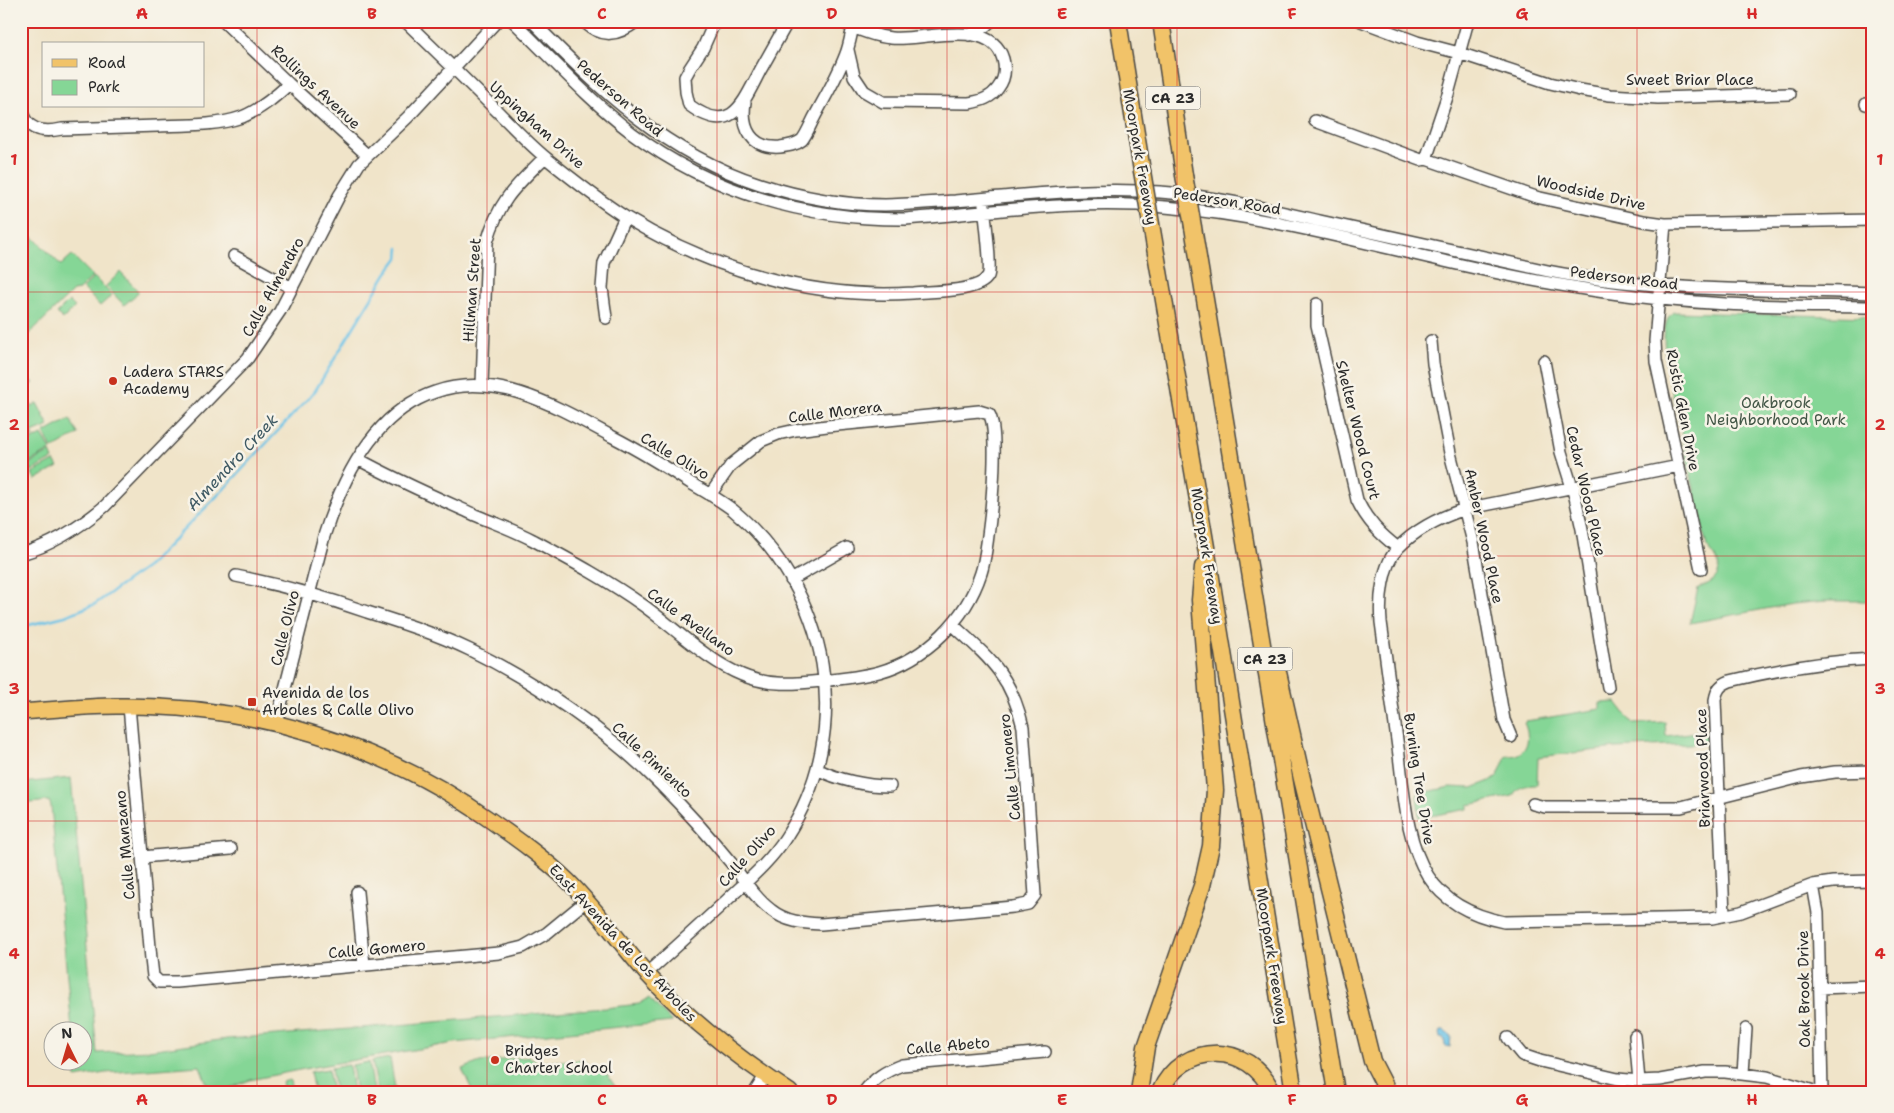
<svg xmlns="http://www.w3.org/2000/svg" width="1894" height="1113" font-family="'Shantell Sans',sans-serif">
	<rect width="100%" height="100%" fill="#f7f3e8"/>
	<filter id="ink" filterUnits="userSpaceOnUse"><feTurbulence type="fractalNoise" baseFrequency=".02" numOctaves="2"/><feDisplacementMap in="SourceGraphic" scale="10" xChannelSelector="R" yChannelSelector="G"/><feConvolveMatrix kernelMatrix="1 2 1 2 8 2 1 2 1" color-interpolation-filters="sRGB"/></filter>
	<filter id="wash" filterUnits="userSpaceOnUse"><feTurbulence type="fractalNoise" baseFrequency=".0096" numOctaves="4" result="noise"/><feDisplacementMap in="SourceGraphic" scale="20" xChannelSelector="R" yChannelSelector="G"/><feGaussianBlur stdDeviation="1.12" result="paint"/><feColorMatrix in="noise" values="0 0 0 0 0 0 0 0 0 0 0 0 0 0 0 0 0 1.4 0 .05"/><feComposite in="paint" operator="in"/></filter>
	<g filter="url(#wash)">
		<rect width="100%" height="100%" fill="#f0e4c9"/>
		<path fill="#85d696" stroke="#588060" d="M30,234L61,265L72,255L93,276L79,290L73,291L28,335L21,349V243Z
			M120,272L139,292L124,305L106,286Z
			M94,277L112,295L100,306L83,288Z
			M69,301L75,307L63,319L57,313Z
			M1673,312L1873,317V601H1826L1792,604L1690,623L1698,588C1723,580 1725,565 1707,547L1666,365C1665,350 1660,323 1673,312Z
			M21,362L27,375L34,383L21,392L32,406L37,403L49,426L32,433L34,436L21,443Z
			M70,419L78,434L52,449L44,433Z
			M42,435L51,450L24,465L21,459V446Z
			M50,452L53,459L31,471L27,465Z
			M54,461L58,467L35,480L32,473Z
			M1616,702L1633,724L1665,722L1666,736L1706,731V743L1616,748L1538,757L1537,785C1527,785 1517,786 1513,796L1468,805V809L1419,818L1417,794L1450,787L1472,788L1497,778L1506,756C1509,756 1515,756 1518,754C1530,748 1529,733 1524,723L1526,721L1600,709V703Z
			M71,778L97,1053L149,1050L227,1039L605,1008L639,1004L649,998L672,1022L454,1043L314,1067L250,1080L220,1092H210L200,1066L105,1073L76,1078L73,1061L82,1060V1030H72L51,806L49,801L21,804V783Z
			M529,1057L539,1062L585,1060L594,1070L606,1073L619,1092H473L462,1069L480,1062Z
			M390,1058L395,1088L378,1091L372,1061Z
			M369,1062L374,1091L356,1092L352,1065Z
			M349,1065L353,1092H335L331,1068Z
			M328,1069L332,1092H314L310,1072Z
			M290,1080L292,1092H284L282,1082Z"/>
		<path fill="#6ac3e7" stroke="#4a7789" d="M1441,1031H1444L1451,1036L1450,1047L1445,1046L1444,1039L1440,1038L1439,1033Z"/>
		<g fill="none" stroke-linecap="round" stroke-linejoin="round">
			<path stroke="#6ac3e7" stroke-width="2.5" d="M21,627L65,616L95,604L148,566L224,489L315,391L386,274L398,258L399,248"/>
		</g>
	</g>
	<g filter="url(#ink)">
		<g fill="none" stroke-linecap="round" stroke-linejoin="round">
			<g stroke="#494743" stroke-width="14">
				<path id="minor" d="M223,21L289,84L367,155
					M405,21C436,51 467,81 497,111C513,127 529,144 546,158C572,179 597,199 625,217C710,269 813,300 913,293C931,291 979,293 988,276C992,269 985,218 984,205
					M513,21C552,59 589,100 632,133C712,193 807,220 906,219C992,212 1079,199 1165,207C1298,218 1424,262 1555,284C1606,293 1659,300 1711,303C1764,307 1819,306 1873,307
					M532,21C599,89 666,154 760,184C800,197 843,205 885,205C908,205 932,202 955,201C1024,195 1092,187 1160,192C1214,196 1268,209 1320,221C1396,237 1472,255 1548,271C1655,292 1764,289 1873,293
					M583,21C602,39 618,36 637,21
					M715,21L703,48L690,68L685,77L686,92L689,105C732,137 743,103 761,69C770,53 779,37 788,21
					M840,21C856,29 873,36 891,38C921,42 991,16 1003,59C1006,70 1005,79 998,88C991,98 981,101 969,103L883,102L864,91L854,76L848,50
					M1361,21L1417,42L1459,53L1550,83L1580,90L1610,95L1658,98L1790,94
					M969,35L984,27L991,21
					M745,102C741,128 751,149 780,147C788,146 796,145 802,140C807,134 811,123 815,116C826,95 839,74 847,51C850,42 852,31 854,21
					M1866,104L1873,106
					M21,109C26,131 43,133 62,129C94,128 126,127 158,126C185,125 216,126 242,117C260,110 275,97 289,84
					M1315,121L1421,160L1426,159L1536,197L1644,221L1665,224L1873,220
					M1426,159L1448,94L1468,21
					M1665,224L1655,341L1656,361L1701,569
					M234,256L292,288
					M1317,304V325L1357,500C1367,521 1380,534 1398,548
					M606,318L602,288L604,263L625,217
					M1431,341L1433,364L1450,453L1473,542L1504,720L1511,737
					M1544,361L1561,452L1575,497L1582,529L1608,687
					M482,385L487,242C499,200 515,187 545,157
					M358,459C396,480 435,497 475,515C494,523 514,530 533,540C570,560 609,581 644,606C676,629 706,660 742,675C768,686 794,684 822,681C841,679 860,677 879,672C926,659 966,619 981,573C989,550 1001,432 989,414L979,411L827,426L796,430L778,434L761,441L731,465L710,495
					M1679,466L1465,509C1441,517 1416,529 1398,548C1382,565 1379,600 1381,622C1387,666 1393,711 1399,755C1404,794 1406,841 1428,876C1445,903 1474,916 1504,922L1712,918L1741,912L1813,885L1833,882L1873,881
					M21,554C53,545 80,527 105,506L248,358L280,311L339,196L359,164L408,117L497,21
					M236,576C281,585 324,597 367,612C402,623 437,634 470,650C536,682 610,733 661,785C686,810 710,837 732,864C744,880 755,898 771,910C786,922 803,923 821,924L1013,907L1028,904L1035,895L1023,727C1011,675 990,659 952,624
					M791,580L847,548
					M129,706L151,959L153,976L159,982H177L499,953L523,947L547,933L586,901
					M276,724L324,536C342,479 374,412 435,392C497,370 559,408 613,437C640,451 666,467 692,484C706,492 720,500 733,510C830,592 856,729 786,837C771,861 747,881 727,900C700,925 674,949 647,973
					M817,769C838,780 866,786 890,786
					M1533,804L1545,807H1681L1801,777L1835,772L1873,771
					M142,857L231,849
					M1813,885L1818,913L1822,1092
					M357,892L364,965
					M1724,915L1715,700C1717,689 1720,685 1730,681C1779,669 1823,661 1873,659
					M1820,988L1873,986
					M1635,1036L1639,1081
					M1508,1038L1522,1055L1540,1061L1618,1079L1639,1081L1660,1080L1705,1072H1725L1767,1077L1817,1092
					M1743,1073L1746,1029
					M755,1092L765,1076
					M864,1092C874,1078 886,1071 902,1065L1045,1052"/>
			</g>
			<g stroke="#494743" stroke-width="18">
				<path id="major" d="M21,712C53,710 84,706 116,706C250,704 381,743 490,820C517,839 544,858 568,881C597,910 620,943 647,974C689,1020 738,1058 790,1092"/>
			</g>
			<g stroke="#494743" stroke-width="19">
				<path id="highway" d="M1118,21L1142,171
					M1161,21L1184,175
					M1151,224L1206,547L1294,1092
					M1193,227L1336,1092
					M1275,659L1302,779L1372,1061L1388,1092
					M1139,1092L1146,1047L1202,886L1211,846L1215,790L1200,600L1203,567
					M1160,1092C1182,1041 1250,1041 1272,1092"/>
			</g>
			<use href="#minor" stroke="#fff" stroke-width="11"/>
			<use href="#major" stroke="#f1c369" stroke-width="15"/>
			<use href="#highway" stroke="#f1c369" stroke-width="16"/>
			<g stroke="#494743" stroke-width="19" stroke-linecap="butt">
				<path id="highway-bridge" d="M1142,171L1151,224
					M1184,175L1193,227"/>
			</g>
			<use href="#highway-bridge" stroke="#f1c369" stroke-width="16"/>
		</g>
	</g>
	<path fill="none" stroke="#d62828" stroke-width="1" stroke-opacity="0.55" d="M257,21V1092M487,21V1092M717,21V1092M947,21V1092M1177,21V1092M1407,21V1092M1637,21V1092M21,292H1873M21,556H1873M21,821H1873"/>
	<g fill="#c8321e" stroke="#f7f3e8" stroke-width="2">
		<circle cx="113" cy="381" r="5"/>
		<rect x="247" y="697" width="10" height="10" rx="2.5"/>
		<circle cx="495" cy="1060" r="5"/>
	</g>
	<g text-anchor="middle" stroke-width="5" stroke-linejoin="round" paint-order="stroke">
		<g fill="#f7f3e8" stroke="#686764" stroke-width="1">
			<rect x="1145.5" y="86.5" width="55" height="23" rx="4"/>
			<rect x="1237.5" y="647.5" width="55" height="23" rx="4"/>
		</g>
		<g font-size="14" font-weight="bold" fill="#2b2b2b">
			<text x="1173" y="103">CA 23</text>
			<text x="1265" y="664">CA 23</text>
		</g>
		<g font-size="15" fill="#2b2b2b" stroke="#f7f3e8">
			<text x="1690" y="85">Sweet Briar Place</text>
			<text transform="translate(316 87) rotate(43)" y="5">Rollings Avenue</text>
			<text transform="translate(620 98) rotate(41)" y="5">Pederson Road</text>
			<text transform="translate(537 125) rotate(42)" y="5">Uppingham Drive</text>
			<text transform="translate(1140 157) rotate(80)" y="5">Moorpark Freeway</text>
			<text transform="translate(1591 193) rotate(13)" y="5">Woodside Drive</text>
			<text transform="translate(1227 201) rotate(9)" y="5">Pederson Road</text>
			<text transform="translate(1624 278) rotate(7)" y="5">Pederson Road</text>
			<text transform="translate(273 287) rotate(-61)" y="5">Calle Almendro</text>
			<text transform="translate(472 290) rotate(-86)" y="5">Hillman Street</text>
			<text transform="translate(1683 410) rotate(79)" y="5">Rustic Glen Drive</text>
			<text transform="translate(835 412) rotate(-7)" y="5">Calle Morera</text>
			<text transform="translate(1358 430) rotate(76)" y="5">Shelter Wood Court</text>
			<text transform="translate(675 456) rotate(31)" y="5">Calle Olivo</text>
			<text transform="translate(1586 491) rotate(77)" y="5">Cedar Wood Place</text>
			<text transform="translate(1484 536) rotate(78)" y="5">Amber Wood Place</text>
			<text transform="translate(1207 556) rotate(81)" y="5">Moorpark Freeway</text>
			<text transform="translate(691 622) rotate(36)" y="5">Calle Avellano</text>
			<text transform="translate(285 628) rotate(-76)" y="5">Calle Olivo</text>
			<text transform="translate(652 760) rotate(43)" y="5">Calle Pimiento</text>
			<text transform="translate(1010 767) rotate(-96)" y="5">Calle Limonero</text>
			<text transform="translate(1703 768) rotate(-92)" y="5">Briarwood Place</text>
			<text transform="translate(1419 779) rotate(81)" y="5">Burning Tree Drive</text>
			<text transform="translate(125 845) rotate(-95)" y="5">Calle Manzano</text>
			<text transform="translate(747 856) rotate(-48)" y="5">Calle Olivo</text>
			<text transform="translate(623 943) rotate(47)" y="5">East Avenida de Los Arboles</text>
			<text transform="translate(377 949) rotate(-5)" y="5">Calle Gomero</text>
			<text transform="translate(1272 956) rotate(81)" y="5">Moorpark Freeway</text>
			<text transform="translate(1804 989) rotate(-91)" y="5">Oak Brook Drive</text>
			<text transform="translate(948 1046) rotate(-5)" y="5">Calle Abeto</text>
		</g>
		<g font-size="15" fill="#2b2b2b" stroke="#f7f3e8" text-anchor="start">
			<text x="123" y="377">Ladera STARS<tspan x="123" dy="17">Academy</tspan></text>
			<text x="262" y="698">Avenida de los<tspan x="262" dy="17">Arboles &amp; Calle Olivo</tspan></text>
			<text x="505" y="1056">Bridges<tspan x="505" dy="17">Charter School</tspan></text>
		</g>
		<g font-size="15" fill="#425646" stroke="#f7f3e8">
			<text x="1776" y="408">Oakbrook<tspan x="1776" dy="17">Neighborhood Park</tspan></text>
		</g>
		<g font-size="16" font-style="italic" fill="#3e5963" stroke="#f7f3e8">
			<text transform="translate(232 462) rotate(-47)" y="6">Almendro Creek</text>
		</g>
	</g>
	<rect width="1894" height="1113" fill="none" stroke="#f7f3e8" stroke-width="55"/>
	<rect x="42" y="42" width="162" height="65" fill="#f7f3e8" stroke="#a5a39c"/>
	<rect x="52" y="59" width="25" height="8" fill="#f1c369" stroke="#a5a39c"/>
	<text x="88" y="68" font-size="15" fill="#2b2b2b">Road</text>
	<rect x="52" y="80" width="25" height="15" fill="#85d696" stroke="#a5a39c"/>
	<text x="88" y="92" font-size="15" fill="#2b2b2b">Park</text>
	<g transform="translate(68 1046) rotate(355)"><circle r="24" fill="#f7f3e8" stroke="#a5a39c"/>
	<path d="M0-4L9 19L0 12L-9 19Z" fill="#c8321e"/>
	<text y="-8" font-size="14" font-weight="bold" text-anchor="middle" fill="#2b2b2b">N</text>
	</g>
	<rect x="28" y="28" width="1838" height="1058" fill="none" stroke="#d62828" stroke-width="2"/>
	<g font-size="16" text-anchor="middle" font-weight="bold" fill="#d62828">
		<text x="142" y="19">A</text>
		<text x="372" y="19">B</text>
		<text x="602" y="19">C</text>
		<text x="832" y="19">D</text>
		<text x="1062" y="19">E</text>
		<text x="1292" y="19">F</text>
		<text x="1522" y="19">G</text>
		<text x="1752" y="19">H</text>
		<text x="14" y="165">1</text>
		<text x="1880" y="165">1</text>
		<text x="14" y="430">2</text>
		<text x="1880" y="430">2</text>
		<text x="14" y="694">3</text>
		<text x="1880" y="694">3</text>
		<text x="14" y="959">4</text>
		<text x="1880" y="959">4</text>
		<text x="142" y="1105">A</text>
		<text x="372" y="1105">B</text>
		<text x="602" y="1105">C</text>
		<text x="832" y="1105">D</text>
		<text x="1062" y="1105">E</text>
		<text x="1292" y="1105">F</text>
		<text x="1522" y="1105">G</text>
		<text x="1752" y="1105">H</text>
	</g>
</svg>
